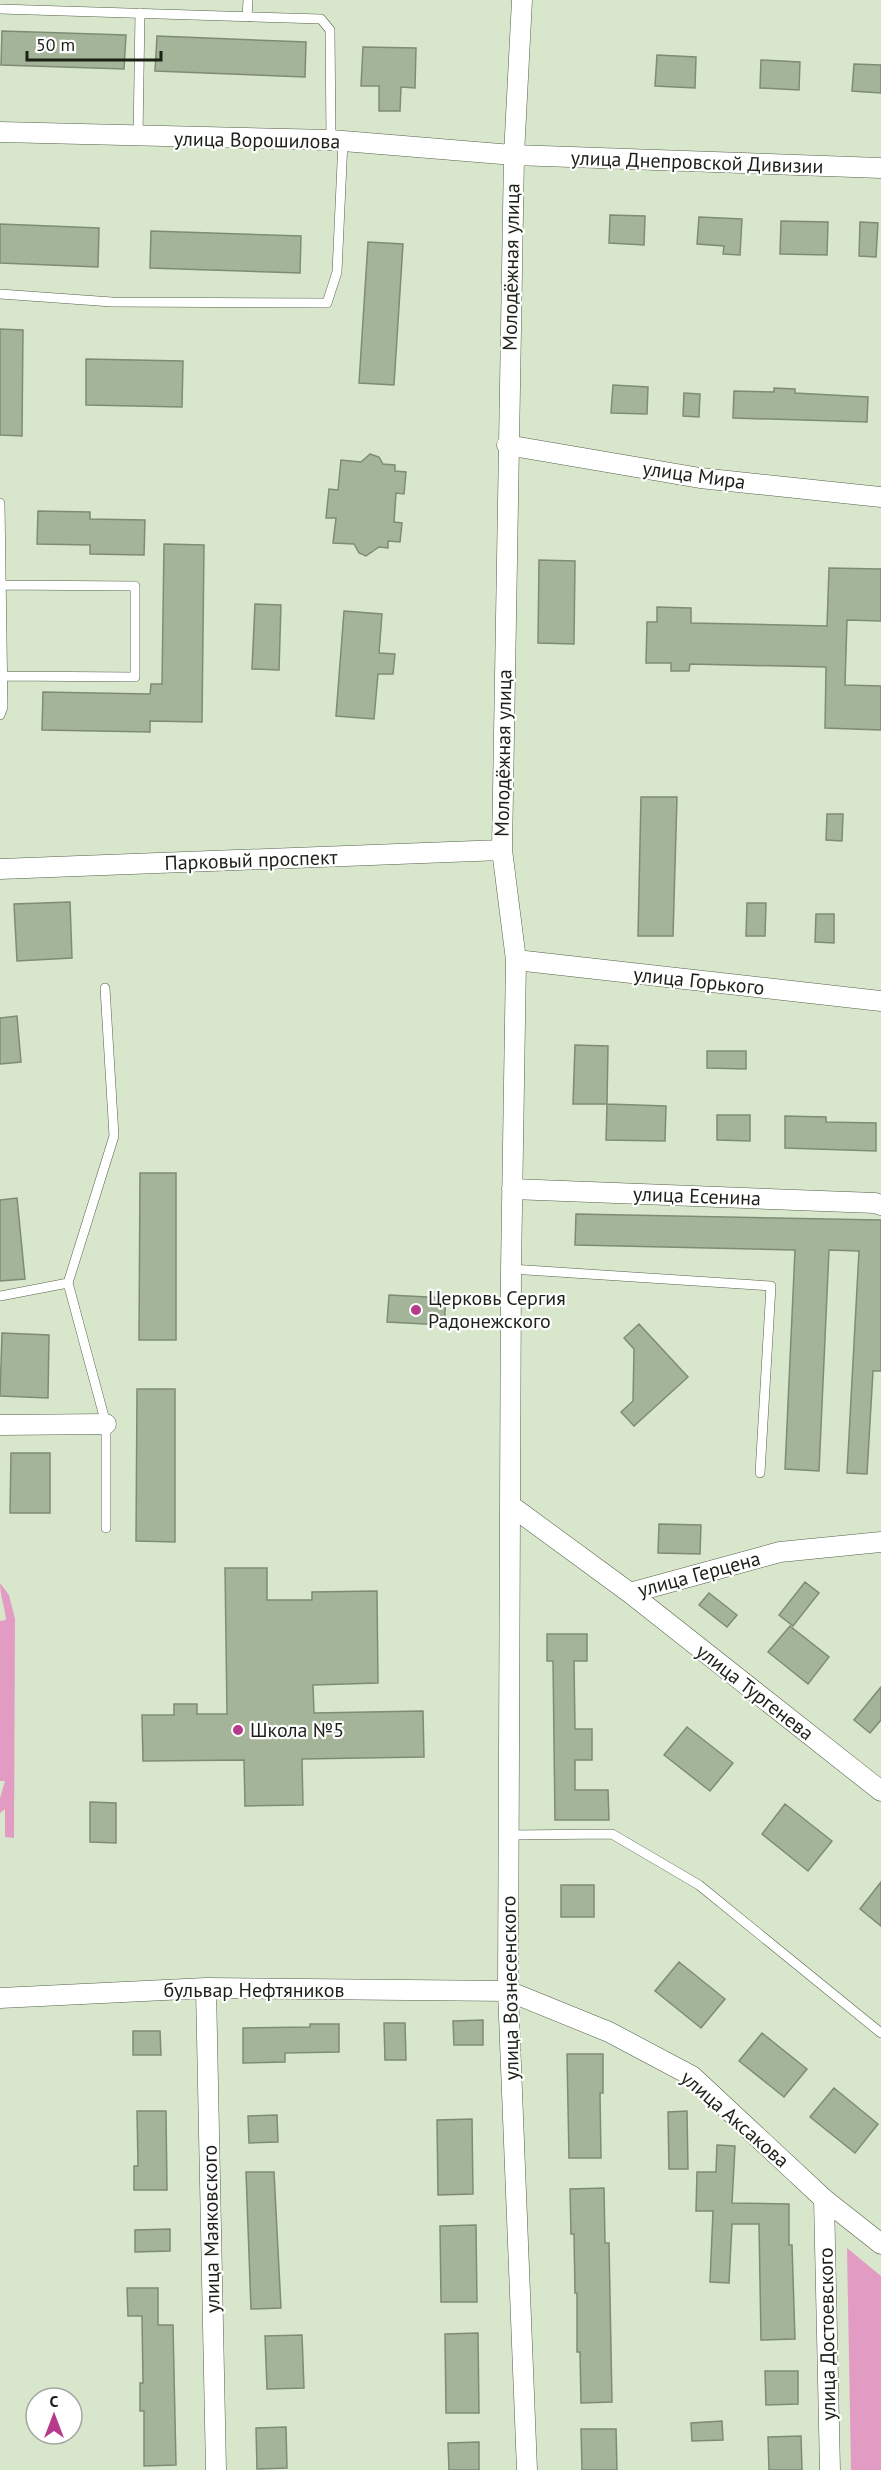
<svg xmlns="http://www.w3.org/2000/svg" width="881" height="2470" font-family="'PT Sans',sans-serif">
	<rect width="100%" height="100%" fill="#d8e7cb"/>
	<path fill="#e29cc4" d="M0,1583L9,1595L15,1619L14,1838L5,1837V1809L0,1813V1798L5,1781H0V1621L6,1620C5,1607 0,1596 0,1583Z
		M847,2248L881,2276V2470H851Z"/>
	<path fill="#a4b498" stroke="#7e8c73" stroke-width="1.5" d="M2,31L126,35L124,69L1,65Z
		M157,36L306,42L305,77L155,71Z
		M363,47L416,48L415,88L401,87L400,111H379V86H361Z
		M657,55L696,57L695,88L655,86Z
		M761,60L800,62L799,90L760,88Z
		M854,64L881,65V93L852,91Z
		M610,215L645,216L644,245L609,243Z
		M699,217L742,219L740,255L723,254L724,246L697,244Z
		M781,221L828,222L827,255L780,254Z
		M860,222L878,223L876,257L859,256Z
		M0,224L99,228L98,267L0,263Z
		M151,231L301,236L300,273L150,268Z
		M368,242L403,244L394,385L359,383Z
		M0,329L23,330L22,436L0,435Z
		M86,359L183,361L182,407L86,405Z
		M613,385L648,387L647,414L611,413Z
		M774,388L795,389V393L868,397L867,422L733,418L734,391L774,392Z
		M684,393L700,394L699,417L683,416Z
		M370,454L379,457L383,464L395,465V471L406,472L404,494L396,493L394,522L402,523L400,542L388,541V548L379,547L366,556L359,553L354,544L333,543L336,518H326L329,489L338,490L341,460L361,462Z
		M38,511L90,512V519L145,520L144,555L90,554V545L37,544Z
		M164,544L204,545L202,722L150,721V732L42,730L43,692L150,694L151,684H162Z
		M539,560L575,561L574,644L538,643Z
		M829,568L881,569V621L847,620L845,685L881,686V730L825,728L826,667L690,664L689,671H671V663H646L647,622H657V607L691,608V623L827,626Z
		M255,604L281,605L279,670L252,669Z
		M344,611L382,614L379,653L395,654L393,674H378L374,719L336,716Z
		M641,797H677L673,936H638Z
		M827,814H843L842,841L826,840Z
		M70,902L72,958L17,961L14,904Z
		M747,903H766L765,936H746Z
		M816,914H834V943L815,942Z
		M17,1016L21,1062L0,1064V1018Z
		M575,1045L608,1046L607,1104H573Z
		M707,1051H746V1069L707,1068Z
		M607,1104L666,1106L665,1141L606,1140Z
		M717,1115H750V1141L717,1140Z
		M785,1116L826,1117V1122L876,1123V1151L785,1148Z
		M140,1173H176V1340H139Z
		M17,1198L25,1279L0,1281V1200Z
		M576,1214L881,1220V1371H873L867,1474L847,1473L859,1251L829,1250L819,1471L785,1469L795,1250L575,1245Z
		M389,1295L446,1298L444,1325L387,1322Z
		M639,1324L688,1377L634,1426L621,1412L633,1401L634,1349L624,1338Z
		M2,1333L49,1335L48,1398L0,1396Z
		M137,1389H175V1542L136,1541Z
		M11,1453H50V1513H10Z
		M659,1524L701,1525L700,1554L658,1553Z
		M225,1568H267V1600H312V1592L377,1591L378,1683L313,1685L314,1713L423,1711L424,1757L302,1759L303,1805L245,1806L244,1760L143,1761L142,1715H174V1704H197V1714H227Z
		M805,1582L819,1593L793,1626L779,1615Z
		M709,1593L737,1615L727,1627L699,1605Z
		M790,1626L829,1657L808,1684L768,1652Z
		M547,1634H587V1661H574L575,1729H592V1760H575V1790H608L609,1820H555L553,1661H547Z
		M881,1687V1720L870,1733L854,1720Z
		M687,1727L733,1763L710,1791L664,1755Z
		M90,1802L116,1803V1843L90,1842Z
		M785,1804L832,1841L808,1871L762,1834Z
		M881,1882V1926L860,1909Z
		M561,1885H594V1917H561Z
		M679,1962L725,1999L701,2028L655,1991Z
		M483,2020V2045H454L453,2021Z
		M384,2023H405L406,2060H385Z
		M310,2024H339V2052L285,2053V2062L243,2063V2028L310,2027Z
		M133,2031H160L161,2055H133Z
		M762,2033L807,2069L784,2097L739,2061Z
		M567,2054H603V2093H600L601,2158H569Z
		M834,2088L878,2124L855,2153L810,2117Z
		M137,2111H166L167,2190H134V2166H138Z
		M687,2111L688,2169H669L668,2112Z
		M277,2115L278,2142L249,2143L248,2116Z
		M472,2119L473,2194L438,2195L437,2120Z
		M717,2145L735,2146L732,2203L789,2204V2245H792L795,2339L761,2340L759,2224H732L729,2283L710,2282L713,2211H696L697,2172H716Z
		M246,2172H274L281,2308L251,2309Z
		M604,2188L605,2243H609L612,2402L581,2403L580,2352H577V2293H575L574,2234H571L570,2189Z
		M476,2225L477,2302H441L440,2226Z
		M170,2229V2251L135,2252V2230Z
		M127,2288H158V2325H173L176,2465L144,2466V2411H140V2383H143L142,2316H128Z
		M478,2333L479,2413H446L445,2334Z
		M302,2335L304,2388L267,2389L265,2336Z
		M765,2371H798V2404L766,2405Z
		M722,2421L723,2440L692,2441L691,2423Z
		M286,2427L287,2468L257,2469L256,2428Z
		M581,2429H616L617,2470H582Z
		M801,2436L802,2470H769L768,2437Z
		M479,2442V2470H449L448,2443Z"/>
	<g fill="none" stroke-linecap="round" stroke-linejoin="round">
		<g stroke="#546149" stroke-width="10">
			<path id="lane" d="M0,9L321,19L330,30L331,140
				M247,17L248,0
				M138,137L140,13
				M0,294L112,302L327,303L337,272L343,141
				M0,503L3,707L0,715
				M3,585L135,586V677L3,676
				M105,988L114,1136L68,1283L106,1424V1528
				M511,1269L771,1286L760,1473
				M0,1296L68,1283
				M508,1835L612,1834L699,1885L881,2033"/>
		</g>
		<g stroke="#546149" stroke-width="21">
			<path id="street" d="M522,0L514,155L502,850L516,960L511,1269L508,1991L527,2470
				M0,132L331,140L514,155L881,168
				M507,445L700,478L881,497
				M0,869L502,850
				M516,960L881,1001
				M512,1189L875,1203L881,1205
				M0,1425L106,1424
				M510,1505L630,1593L780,1552L881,1542
				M630,1593L881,1791
				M206,1988L216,2470
				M0,1998L206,1988L508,1991L609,2032L692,2076L824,2199L881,2244
				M824,2199L830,2470"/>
		</g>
		<use href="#lane" stroke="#fff" stroke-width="9"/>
		<use href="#street" stroke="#fff" stroke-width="20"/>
	</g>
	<g fill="#b53a8b" stroke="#fff" stroke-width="2">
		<circle cx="416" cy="1310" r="6"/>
		<circle cx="238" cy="1730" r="6"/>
	</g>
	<g text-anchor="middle" stroke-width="4.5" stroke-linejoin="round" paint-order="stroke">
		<g font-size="20" fill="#1b2117" stroke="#fff">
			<text transform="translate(257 140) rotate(1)" y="7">улица Ворошилова</text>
			<text transform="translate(697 162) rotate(2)" y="7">улица Днепровской Дивизии</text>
			<text transform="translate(511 267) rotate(-89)" y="7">Молодёжная улица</text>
			<text transform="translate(694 475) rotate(8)" y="7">улица Мира</text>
			<text transform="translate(503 753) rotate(-89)" y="7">Молодёжная улица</text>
			<text transform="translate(251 860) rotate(-2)" y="7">Парковый проспект</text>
			<text transform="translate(699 981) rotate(6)" y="7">улица Горького</text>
			<text transform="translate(697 1196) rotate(2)" y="7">улица Есенина</text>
			<text transform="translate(699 1574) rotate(-15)" y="7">улица Герцена</text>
			<text transform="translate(755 1692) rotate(38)" y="7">улица Тургенева</text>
			<text transform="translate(510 1988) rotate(-91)" y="7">улица Вознесенского</text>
			<text x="254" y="1997">бульвар Нефтяников</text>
			<text transform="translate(735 2119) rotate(41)" y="7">улица Аксакова</text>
			<text transform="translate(211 2229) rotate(-91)" y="7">улица Маяковского</text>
			<text transform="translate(827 2334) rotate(-91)" y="7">улица Достоевского</text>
		</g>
		<g font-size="20" fill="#1b2117" stroke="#fff" text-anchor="start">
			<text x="428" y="1305">Церковь Сергия<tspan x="428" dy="23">Радонежского</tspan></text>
			<text x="250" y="1737">Школа №5</text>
		</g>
	</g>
	<g transform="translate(54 2416)"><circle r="28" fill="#ffffff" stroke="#a4a6a2" stroke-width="1.5"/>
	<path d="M0-4.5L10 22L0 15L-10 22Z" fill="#b53a8b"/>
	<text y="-9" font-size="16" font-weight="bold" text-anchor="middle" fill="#1b2117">С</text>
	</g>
	<path d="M27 51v9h134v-9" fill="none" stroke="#1b2117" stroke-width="3"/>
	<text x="36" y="51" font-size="18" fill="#1b2117" stroke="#ffffff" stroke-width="4.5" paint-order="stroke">50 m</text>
</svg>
